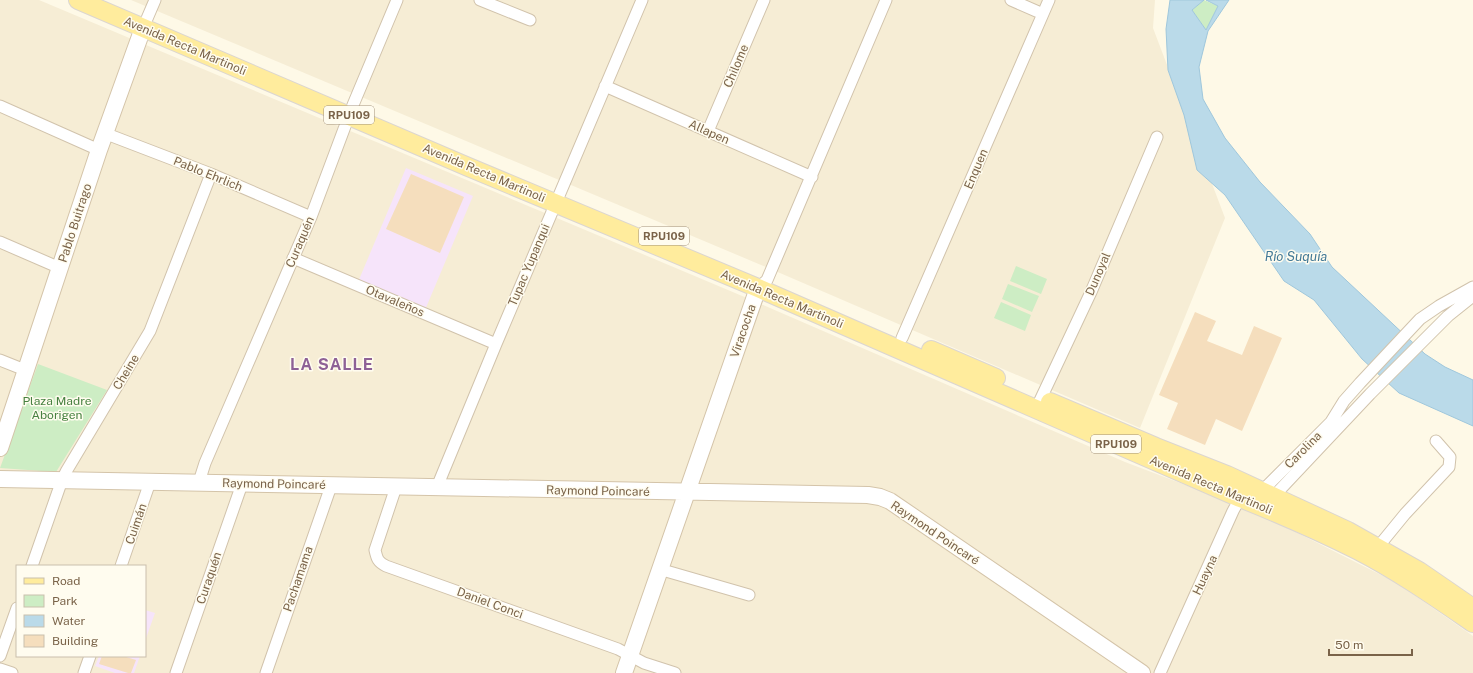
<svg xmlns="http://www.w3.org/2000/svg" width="1473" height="673" font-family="'Public Sans',sans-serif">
	<rect width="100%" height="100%" fill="#fef9e7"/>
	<path fill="#f6edd5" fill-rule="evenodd" d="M0,0H39L747,298L1125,462L1254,511L1397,583L1473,636V673H0ZM17,566H145V656H17Z
		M131,0H1155L1153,28L1225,218L1140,428L773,270Z"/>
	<path fill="#f6e4fa" d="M406,168L473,196L425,310L358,282Z
		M145,610L155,613L145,641Z
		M99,656H140L134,673H115L95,666Z"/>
	<path fill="#cdedc4" d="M1204,0L1218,6L1206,30L1192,10Z
		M1016,266L1047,279L1041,294L1010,281Z
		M1008,284L1039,296L1032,312L1002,299Z
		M1001,302L1031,315L1025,331L994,318Z
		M38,364L107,390L56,472L0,468Z"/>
	<path fill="#badae9" stroke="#9fc7dc" d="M1170,0H1204L1192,10L1206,30L1218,6L1206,0H1229L1208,31L1199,67L1203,99L1225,138L1260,182L1310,234L1332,267L1425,354L1445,367L1473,380V426L1399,393L1362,359L1314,300L1284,281L1225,195L1197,170L1184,115L1168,70L1166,29Z"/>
	<path fill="#f5debd" d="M411,174L464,197L440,253L386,229Z
		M1195,312L1216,321L1207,341L1242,355L1254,326L1282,338L1242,431L1216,419L1205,445L1167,429L1178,403L1159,395Z
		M102,656H123L136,660L131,673H128L99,664Z"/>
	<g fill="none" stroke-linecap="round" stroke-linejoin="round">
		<g stroke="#d1c3ac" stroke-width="13">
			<path id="street" d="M480,0L530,20
				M1011,0L1043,14
				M143,28L155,0
				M605,86L812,177
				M0,106L99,150
				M708,131L764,0
				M104,133L211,174L311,217
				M0,242L60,268
				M293,258L496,344
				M758,288L767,280L886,0
				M902,338L1049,0
				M0,360L25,370
				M1036,409L1091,292L1157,137
				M199,482L205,463L311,217L353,105L397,0
				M396,487L375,550C377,559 378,562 386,566L618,649L644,663L675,673
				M437,487L496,344L642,0
				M1260,496L1262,491L1331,422L1344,401L1360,383L1420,319L1439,306L1473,287
				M1273,497L1370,394L1448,316L1473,296
				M1378,547L1405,514L1449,467L1450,457L1436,441
				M32,566L62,480L67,470L150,331L211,174
				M121,566L150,482
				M659,569L749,595
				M0,656L17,608
				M0,669L12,673
				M84,673L90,656
				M176,673L242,484
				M266,673L331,486
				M1160,673L1233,511L1240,498L1245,497"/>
		</g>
		<g stroke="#d4c4a9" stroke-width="18">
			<path id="secondary" d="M0,448L99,150L143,28
				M0,479L868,495L880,497L890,501L1142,673
				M624,673L758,288"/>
		</g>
		<g stroke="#dcd6d0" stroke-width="20">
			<path id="primary" d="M78,0L466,166L758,288L1240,498C1280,514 1319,531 1357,550C1398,571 1435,597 1473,623
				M931,350L996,378
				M1050,402L1156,447L1227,475L1348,531L1419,571L1473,608"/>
		</g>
		<use href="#street" stroke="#fff" stroke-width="11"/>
		<use href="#secondary" stroke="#fff" stroke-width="16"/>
		<use href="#primary" stroke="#ffec9d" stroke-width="18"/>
	</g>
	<g text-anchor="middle" stroke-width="3" stroke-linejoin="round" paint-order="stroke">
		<g fill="#fffcef" stroke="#a2917b" stroke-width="1">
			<rect x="324" y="106" width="50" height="18" rx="3"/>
			<rect x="639" y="227" width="50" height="18" rx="3"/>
			<rect x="1091" y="435" width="50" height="18" rx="3"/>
		</g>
		<g font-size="11" font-weight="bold" fill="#7a6349">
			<text x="349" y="119">RPU109</text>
			<text x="664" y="240">RPU109</text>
			<text x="1116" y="448">RPU109</text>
		</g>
		<g font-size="12" fill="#7a6349" stroke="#fffcef">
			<text transform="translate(185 46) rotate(23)" y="4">Avenida Recta Martinoli</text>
			<text transform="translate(736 66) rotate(-67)" y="4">Chilome</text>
			<text transform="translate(709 132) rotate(24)" y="4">Allapen</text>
			<text transform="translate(976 169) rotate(-67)" y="4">Enquen</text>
			<text transform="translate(484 173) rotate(23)" y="4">Avenida Recta Martinoli</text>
			<text transform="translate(208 174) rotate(22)" y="4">Pablo Ehrlich</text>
			<text transform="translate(75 223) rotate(-72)" y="4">Pablo Buitrago</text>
			<text transform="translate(300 242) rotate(-67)" y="4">Curaquén</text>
			<text transform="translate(529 265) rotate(-67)" y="4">Tupac Yupanqui</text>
			<text transform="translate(1098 274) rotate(-67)" y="4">Dunoyal</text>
			<text transform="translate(782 299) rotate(23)" y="4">Avenida Recta Martinoli</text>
			<text transform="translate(395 301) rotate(23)" y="4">Otavaleños</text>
			<text transform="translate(743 331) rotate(-71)" y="4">Viracocha</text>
			<text transform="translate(126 372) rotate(-59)" y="4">Cheine</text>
			<text transform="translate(1303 450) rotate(-45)" y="4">Carolina</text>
			<text transform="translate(274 484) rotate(1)" y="4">Raymond Poincaré</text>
			<text transform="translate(1211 485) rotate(23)" y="4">Avenida Recta Martinoli</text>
			<text transform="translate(598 491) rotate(1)" y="4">Raymond Poincaré</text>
			<text transform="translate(136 524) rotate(-71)" y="4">Cuimán</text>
			<text transform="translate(935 533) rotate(34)" y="4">Raymond Poincaré</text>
			<text transform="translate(1205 575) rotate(-65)" y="4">Huayna</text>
			<text transform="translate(209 578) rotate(-71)" y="4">Curaquén</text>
			<text transform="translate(298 579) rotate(-71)" y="4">Pachamama</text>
			<text transform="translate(490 603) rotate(20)" y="4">Daniel Conci</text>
		</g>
		<g font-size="12" fill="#478140" stroke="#fffcef">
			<text x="57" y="405">Plaza Madre<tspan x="57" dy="14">Aborigen</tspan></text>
		</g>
		<g font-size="13" font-style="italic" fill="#437996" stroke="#fffcef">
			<text x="1296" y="261">Río Suquía</text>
		</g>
		<g font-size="16" font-weight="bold" letter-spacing="1" fill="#8e6196" stroke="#fffcef">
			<text x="332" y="370">LA SALLE</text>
		</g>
	</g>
	<rect x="16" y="565" width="130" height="92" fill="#fffcef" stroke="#cabfad"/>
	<rect x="24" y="578" width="20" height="6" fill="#ffec9d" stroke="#cabfad"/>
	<text x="52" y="585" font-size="12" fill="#7a6349">Road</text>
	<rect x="24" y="595" width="20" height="12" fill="#cdedc4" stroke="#cabfad"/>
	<text x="52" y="605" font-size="12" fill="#7a6349">Park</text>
	<rect x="24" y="615" width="20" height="12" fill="#badae9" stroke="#cabfad"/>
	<text x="52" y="625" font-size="12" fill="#7a6349">Water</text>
	<rect x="24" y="635" width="20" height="12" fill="#f5debd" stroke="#cabfad"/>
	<text x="52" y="645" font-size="12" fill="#7a6349">Building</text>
	<path d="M1329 649v6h83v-6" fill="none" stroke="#7a6349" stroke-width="2"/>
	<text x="1335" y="649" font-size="12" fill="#7a6349" stroke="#fffcef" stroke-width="3" paint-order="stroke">50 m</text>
</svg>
